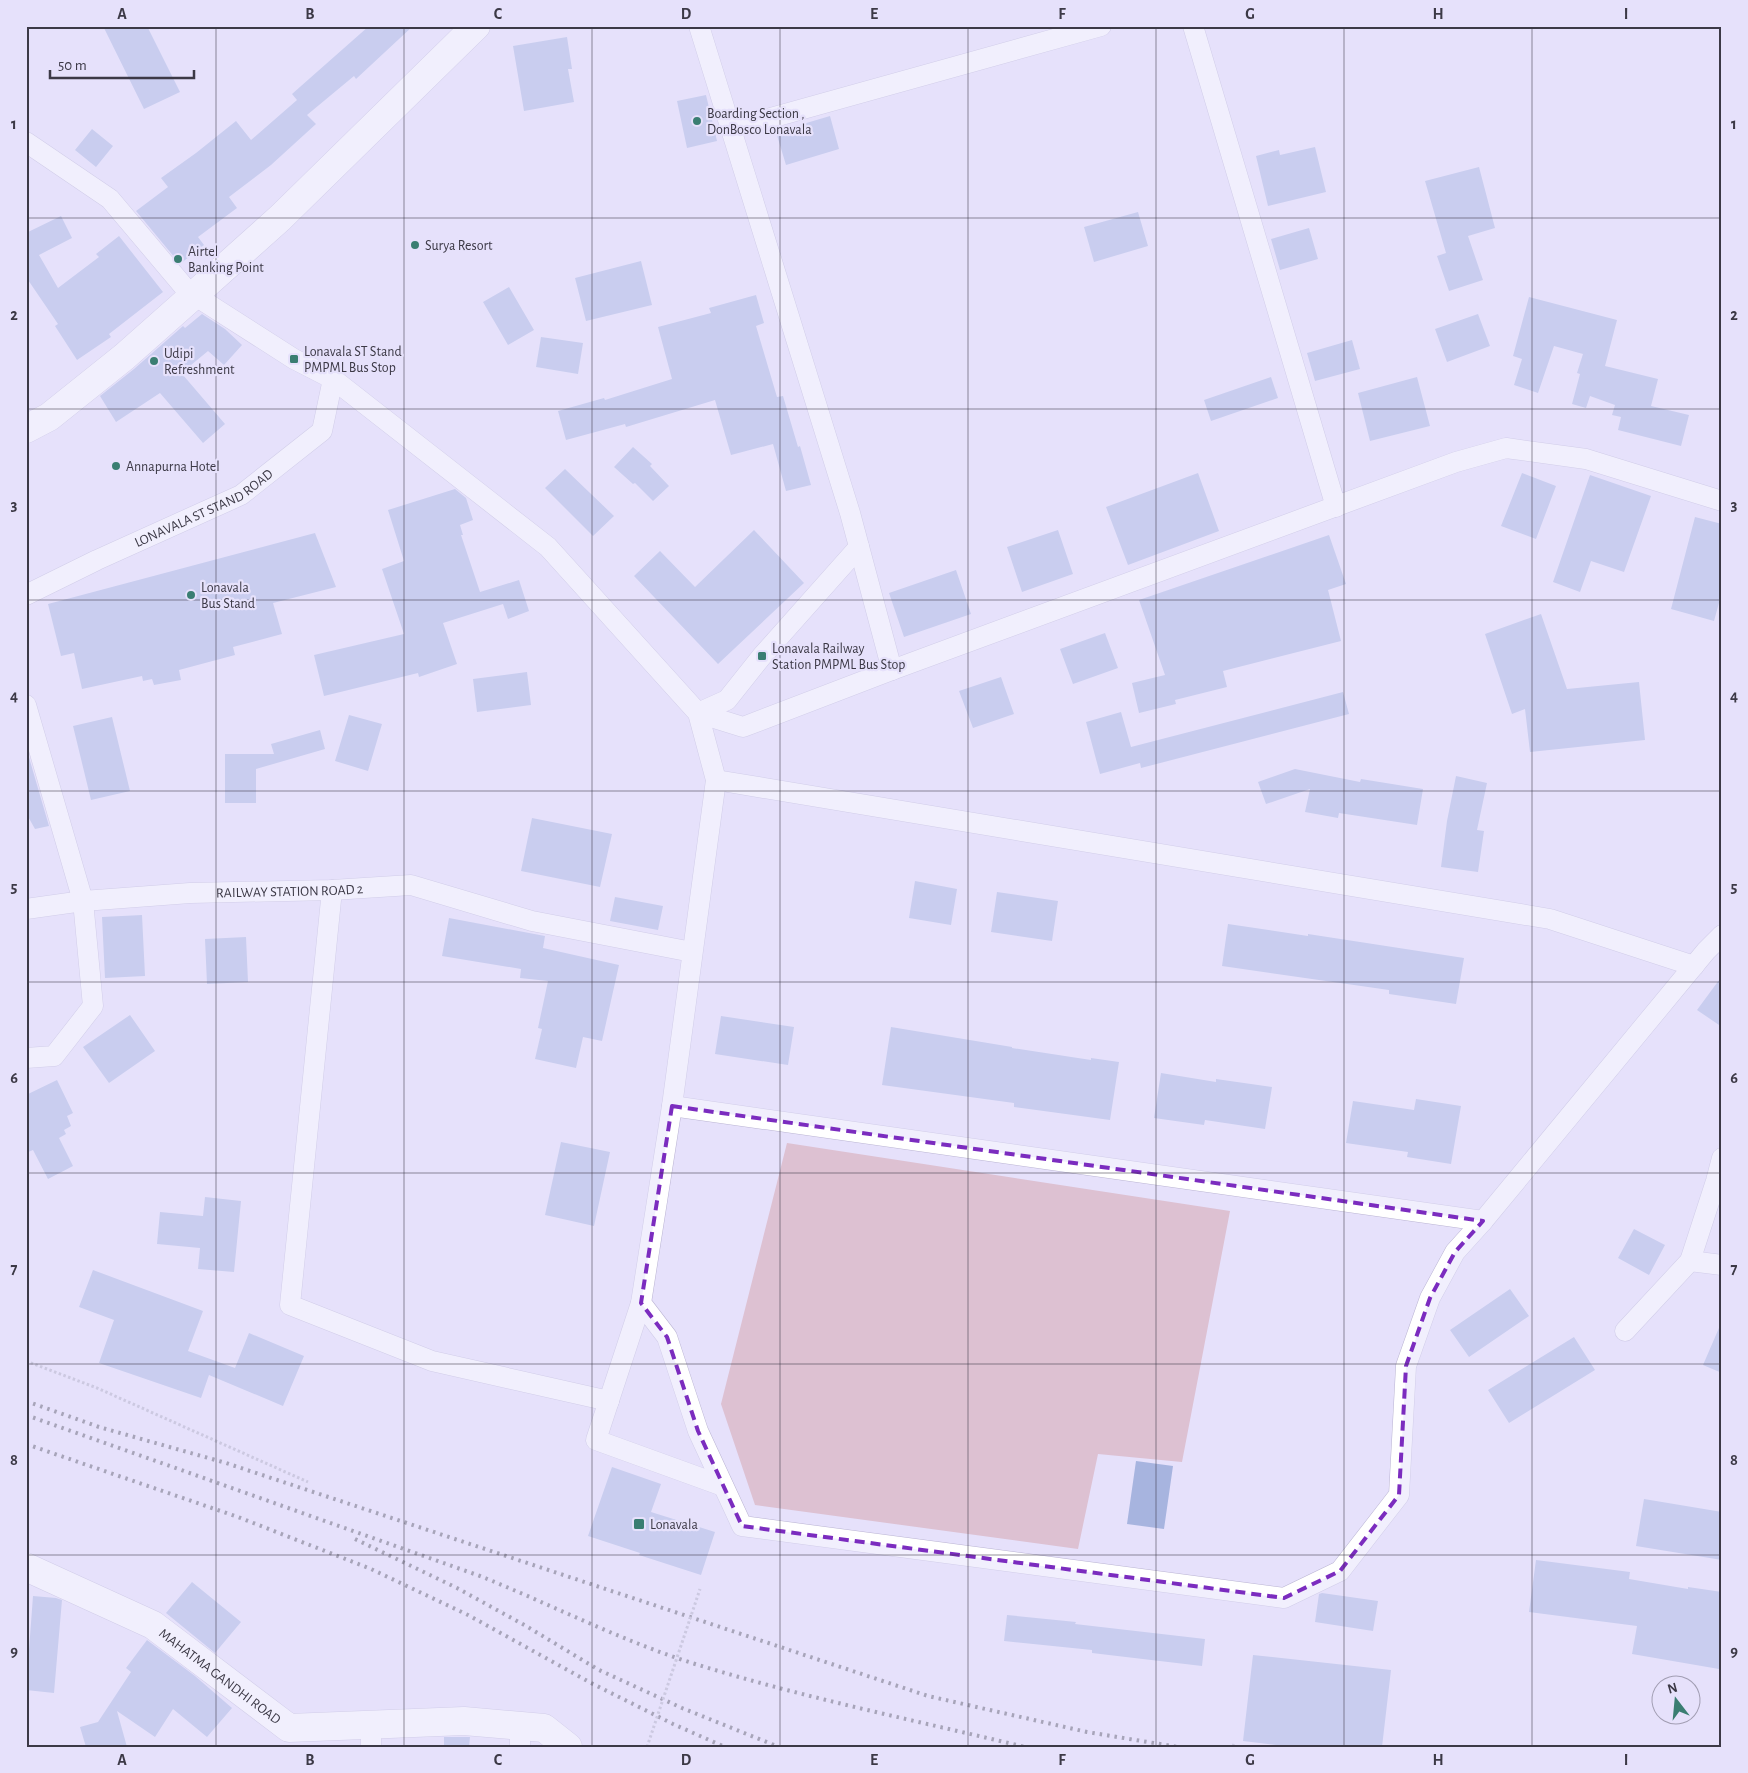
<svg xmlns="http://www.w3.org/2000/svg" width="1748" height="1773" font-family="'Alegreya Sans',sans-serif">
	<rect width="100%" height="100%" fill="#e6e1fb"/>
	<path fill="#ddc1d2" d="M787,1143L1230,1211L1182,1462L1098,1454L1078,1549L755,1505L721,1404Z"/>
	<path fill="#a7b4df" d="M103,26H147L180,92L144,109Z
		M369,26H413L356,79L354,76L307,115L316,124L271,165L229,197L237,208L198,237L204,245L180,264L136,211L168,187L161,178L196,153L236,121L251,140L297,100L292,94Z
		M567,37L572,69H568L574,102L524,111L513,46Z
		M706,95L717,141L687,148L677,101Z
		M830,116L839,149L786,165L776,132Z
		M92,129L113,146L96,167L75,150Z
		M1315,147L1326,192L1268,206L1256,156L1279,150L1280,155Z
		M1479,167L1495,228L1468,236L1483,280L1449,291L1437,256L1446,253L1425,181Z
		M1138,212L1148,246L1094,262L1084,227Z
		M61,216L72,238L39,255L58,288L99,257L96,254L119,236L163,292L109,334L111,337L77,360L55,326L58,324L26,277V233Z
		M1309,228L1318,259L1280,270L1271,239Z
		M641,261L652,305L586,321L575,278Z
		M509,287L534,330L508,345L483,302Z
		M756,295L764,323L756,326L777,397L783,396L798,447L800,446L811,485L786,491L773,444L731,455L715,400L626,427L625,424L566,440L558,411L604,398L605,400L672,379L658,327L711,313L709,308Z
		M1529,297L1617,320L1605,366L1658,379L1651,406L1689,415L1681,446L1618,430L1621,417L1612,415L1615,405L1590,396L1586,408L1572,404L1580,374L1577,373L1583,354L1554,346L1538,393L1514,385L1522,359L1513,356Z
		M202,314L225,329L242,345L224,365L208,351L185,370L186,372L183,375L225,424L203,443L160,393L116,422L100,396L134,369L183,326L185,328Z
		M1478,314L1490,346L1447,362L1435,329Z
		M541,337L583,343L578,374L536,367Z
		M1352,340L1360,369L1315,381L1307,353Z
		M1271,377L1278,398L1211,421L1204,400Z
		M1417,377L1430,426L1370,441L1358,393Z
		M633,447L652,464L650,466L669,486L653,501L635,483L633,484L614,467Z
		M565,469L614,516L593,536L545,488Z
		M1198,473L1219,531L1128,565L1106,507Z
		M1522,473L1556,486L1536,539L1501,526Z
		M1590,475L1651,496L1624,572L1591,561L1580,592L1553,582Z
		M455,489L466,498L473,520L460,525L463,535H461L480,592L519,580L529,611L508,619L503,604L443,623L457,664L419,677L418,673L324,696L314,655L404,634L382,569L404,561L388,510Z
		M1695,517L1722,524V592L1714,621L1671,609Z
		M754,530L804,583L718,664L634,576L660,551L695,587Z
		M1058,530L1073,574L1022,592L1007,547Z
		M315,533L336,587L273,603L282,634L233,647L235,655L179,670L181,680L154,685L152,679L143,681L142,676L82,689L74,653L61,656L48,604Z
		M1329,535L1346,584L1328,590L1341,641L1223,671L1227,687L1175,700L1176,704L1139,713L1132,683L1165,675L1139,600Z
		M956,570L971,614L904,637L889,593Z
		M1541,614L1567,689L1639,682L1645,740L1530,752L1525,709L1512,714L1485,634Z
		M1105,633L1118,668L1073,684L1060,649Z
		M527,672L531,705L477,712L473,679Z
		M1001,677L1014,714L973,728L959,691Z
		M1343,692L1349,714L1141,768L1140,763L1100,774L1086,722L1121,712L1131,747Z
		M349,715L382,724L368,771L335,761Z
		M112,717L130,791L91,800L73,726Z
		M320,730L325,749L256,769V803H225V754H274L271,744Z
		M26,754H28L49,826L35,829L26,813Z
		M1295,769L1360,782L1361,779L1423,789L1417,825L1339,813L1338,818L1305,812L1310,789L1266,804L1258,782Z
		M1456,776L1487,783L1477,830L1484,831L1478,872L1441,867L1447,821Z
		M532,818L612,834L600,887L521,871Z
		M915,881L957,889L951,925L909,918Z
		M997,892L1058,901L1052,941L991,932Z
		M615,897L663,906L658,930L610,921Z
		M142,915L145,976L105,978L102,917Z
		M449,918L545,936L543,948L619,965L602,1041L583,1037L576,1068L535,1059L542,1029L538,1028L548,981L520,978L521,969L442,956Z
		M1228,924L1308,936V934L1464,958L1456,1004L1389,994V990L1222,966Z
		M246,937L248,982L207,984L205,939Z
		M1722,976V1027L1697,1010Z
		M130,1015L155,1051L109,1083L83,1047Z
		M721,1016L794,1027L788,1065L715,1054Z
		M891,1027L1012,1047V1048L1091,1060V1058L1119,1062L1110,1120L1014,1107V1103L882,1085Z
		M1161,1073L1216,1082V1079L1272,1087L1265,1129L1205,1120L1204,1125L1154,1118Z
		M57,1080L73,1113L67,1116L71,1126L64,1130L66,1134L59,1138L73,1166L48,1179L33,1150L26,1153V1095Z
		M1416,1099L1461,1106L1451,1164L1407,1157L1408,1152L1346,1143L1353,1101L1414,1110Z
		M561,1142L610,1152L594,1226L545,1215Z
		M205,1197L241,1201L234,1272L198,1269L200,1248L157,1244L160,1212L203,1216Z
		M1634,1229L1665,1245L1649,1275L1618,1258Z
		M93,1270L203,1311L188,1351L235,1368L249,1333L304,1356L283,1406L209,1375L201,1398L99,1363L114,1320L79,1307Z
		M1510,1289L1529,1316L1469,1357L1450,1330Z
		M1722,1321V1373L1703,1365Z
		M1574,1337L1595,1370L1509,1423L1488,1390Z
		M1136,1461L1173,1466L1164,1529L1127,1524Z
		M612,1467L661,1484L651,1512L715,1532L701,1575L639,1555L640,1553L588,1536Z
		M1644,1499L1722,1512V1560L1636,1546Z
		M1536,1560L1630,1572L1629,1579L1688,1589V1587L1722,1592V1655L1719,1669L1632,1654L1637,1626L1529,1612Z
		M192,1582L241,1622L215,1653L166,1613Z
		M1322,1593L1378,1601L1373,1631L1315,1622L1319,1594Z
		M33,1596L56,1598L62,1600L54,1693L26,1690Z
		M1007,1615L1076,1622L1075,1624L1205,1639L1202,1666L1092,1653V1650L1004,1641Z
		M147,1640L195,1676L232,1708L207,1737L173,1709L155,1737L117,1711L127,1747H86L80,1727L98,1722L131,1672L126,1668Z
		M1253,1655L1391,1670L1382,1747H1293L1243,1741Z
		M444,1737H470L469,1747H444Z"/>
	<g fill="none" stroke-linecap="round" stroke-linejoin="round">
		<g stroke="#bab4d3" stroke-width="21">
			<g id="minor">
				<path d="M699,26L850,513L892,670"/>
				<path d="M1193,26L1336,507"/>
				<path d="M731,129L1101,26"/>
				<path d="M26,142L110,199L185,288L194,295L294,359L333,379L548,547L698,713L716,780L672,1106L641,1303L667,1337L698,1431L742,1526L1284,1598L1340,1571L1399,1495L1406,1366L1430,1298L1455,1252L1483,1221L1706,951L1722,935"/>
				<path id="s1" d="M26,595L97,560L241,495L322,431L333,379"/>
				<path id="s2" d="M26,705L83,901L190,893L332,890L411,885L532,921L692,952"/>
				<path d="M698,713L743,727L892,670L1456,462L1506,448L1586,459L1722,501"/>
				<path d="M698,713L727,700L762,656L859,547"/>
				<path d="M716,780L1550,919L1694,966"/>
				<path d="M332,890L290,1305L432,1361L609,1401"/>
				<path d="M26,909L83,901L93,1006L54,1056L26,1058"/>
				<path d="M672,1106L1483,1221"/>
				<path d="M1690,1261L1722,1265"/>
				<path d="M641,1303L596,1440L723,1486"/>
				<path d="M1625,1331L1690,1261L1716,1181L1722,1158"/>
				<path d="M520,1726V1747"/>
				<path d="M371,1747V1725"/>
			</g>
		</g>
		<g stroke="#bab4d3" stroke-width="29">
			<g id="secondary">
				<path id="s3" d="M26,1567L153,1625L289,1728L464,1721L544,1728L568,1747"/>
			</g>
		</g>
		<g stroke="#bab4d3" stroke-width="29">
			<path id="trunk" d="M26,429L49,417L124,357L194,295L280,218L476,26"/>
		</g>
		<path stroke="#aeaac0" stroke-width="3" stroke-dasharray="2.5 2.5" stroke-linecap="butt" d="M26,1361L97,1388L308,1482
			M1232,1745L1239,1747
			M602,1746V1747"/>
		<use href="#minor" stroke="#fff" stroke-width="20"/>
		<use href="#secondary" stroke="#fff" stroke-width="28"/>
		<use href="#trunk" stroke="#fff" stroke-width="28"/>
		<path stroke="#5c5968" stroke-width="4" stroke-dasharray="2.5 5" stroke-linecap="butt" d="M26,1401L99,1427L226,1463L928,1696L1087,1732L1178,1747
			M26,1415L480,1576C555,1606 627,1644 705,1667C810,1699 918,1721 1025,1747
			M26,1444L238,1517L371,1569L468,1615L591,1683L673,1724L725,1747
			M355,1539L457,1588L526,1626L599,1670L682,1708L779,1747"/>
		<path stroke="#aeaac0" stroke-width="3" stroke-dasharray="2.5 2.5" stroke-linecap="butt" d="M647,1747L700,1589"/>
	</g>
	<path d="M0 0H1748V1773H0ZM672,1106L1483,1221L1455,1252L1430,1298L1406,1366L1399,1495L1340,1571L1284,1598L742,1526L698,1431L667,1337L641,1303Z" fill="#e6e1fb" fill-opacity=".55" fill-rule="evenodd"/>
	<path fill="none" stroke="#7b2cbf" stroke-width="4" stroke-dasharray="10 6" stroke-linejoin="round" d="M672,1106L1483,1221L1455,1252L1430,1298L1406,1366L1399,1495L1340,1571L1284,1598L742,1526L698,1431L667,1337L641,1303Z"/>
	<path fill="none" stroke="#3c3946" stroke-width="1" stroke-opacity="0.55" d="M216,26V1747M404,26V1747M592,26V1747M780,26V1747M968,26V1747M1156,26V1747M1344,26V1747M1532,26V1747M26,218H1722M26,409H1722M26,600H1722M26,791H1722M26,982H1722M26,1173H1722M26,1364H1722M26,1555H1722"/>
	<g fill="#3a7e72" stroke="#e6e1fb" stroke-width="2">
		<circle cx="697" cy="121" r="5"/>
		<circle cx="415" cy="245" r="5"/>
		<circle cx="178" cy="259" r="5"/>
		<rect x="289" y="354" width="10" height="10" rx="2.5"/>
		<circle cx="154" cy="361" r="5"/>
		<circle cx="116" cy="466" r="5"/>
		<circle cx="191" cy="595" r="5"/>
		<rect x="757" y="651" width="10" height="10" rx="2.5"/>
		<rect x="633" y="1518" width="12" height="12" rx="2.5"/>
	</g>
	<g text-anchor="middle" stroke-width="4.5" stroke-linejoin="round" paint-order="stroke">
		<g font-size="14" fill="#3c3946" stroke="#e6e1fb" text-anchor="start">
			<text x="707" y="118">Boarding Section ,<tspan x="707" dy="16">DonBosco Lonavala</tspan></text>
			<text x="425" y="250">Surya Resort</text>
			<text x="188" y="256">Airtel<tspan x="188" dy="16">Banking Point</tspan></text>
			<text x="304" y="356">Lonavala ST Stand<tspan x="304" dy="16">PMPML Bus Stop</tspan></text>
			<text x="164" y="358">Udipi<tspan x="164" dy="16">Refreshment</tspan></text>
			<text x="126" y="471">Annapurna Hotel</text>
			<text x="201" y="592">Lonavala<tspan x="201" dy="16">Bus Stand</tspan></text>
			<text x="772" y="653">Lonavala Railway<tspan x="772" dy="16">Station PMPML Bus Stop</tspan></text>
			<text x="650" y="1529">Lonavala</text>
		</g>
		<g font-size="14" fill="#3c3946" stroke="#e6e1fb">
			<text dy="5" stroke="none"><textPath href="#s1" startOffset="198">LONAVALA ST STAND ROAD</textPath></text>
			<text dy="5" stroke="none"><textPath href="#s2" startOffset="411">RAILWAY STATION ROAD 2</textPath></text>
			<text dy="5" stroke="none"><textPath href="#s3" startOffset="224">MAHATMA GANDHI ROAD</textPath></text>
		</g>
	</g>
	<rect width="1748" height="1773" fill="none" stroke="#e6e1fb" stroke-width="55"/>
	<g transform="translate(1676 1700) rotate(344)"><circle r="24" fill="#e6e1fb" stroke="#a29eb3"/>
	<path d="M0-4L9 19L0 12L-9 19Z" fill="#3a7e72"/>
	<text y="-8" font-size="14" font-weight="bold" text-anchor="middle" fill="#3c3946">N</text>
	</g>
	<path d="M50 70v8h144v-8" fill="none" stroke="#3c3946" stroke-width="2.5"/>
	<text x="58" y="70" font-size="15" fill="#3c3946" stroke="#e6e1fb" stroke-width="4" paint-order="stroke">50 m</text>
	<rect x="28" y="28" width="1692" height="1718" fill="none" stroke="#3c3946" stroke-width="2"/>
	<g font-size="16" text-anchor="middle" font-weight="bold" fill="#3c3946">
		<text x="122" y="19">A</text>
		<text x="310" y="19">B</text>
		<text x="498" y="19">C</text>
		<text x="686" y="19">D</text>
		<text x="874" y="19">E</text>
		<text x="1062" y="19">F</text>
		<text x="1250" y="19">G</text>
		<text x="1438" y="19">H</text>
		<text x="1626" y="19">I</text>
		<text x="14" y="129">1</text>
		<text x="1734" y="129">1</text>
		<text x="14" y="320">2</text>
		<text x="1734" y="320">2</text>
		<text x="14" y="510">3</text>
		<text x="1734" y="510">3</text>
		<text x="14" y="701">4</text>
		<text x="1734" y="701">4</text>
		<text x="14" y="892">5</text>
		<text x="1734" y="892">5</text>
		<text x="14" y="1083">6</text>
		<text x="1734" y="1083">6</text>
		<text x="14" y="1274">7</text>
		<text x="1734" y="1274">7</text>
		<text x="14" y="1465">8</text>
		<text x="1734" y="1465">8</text>
		<text x="14" y="1656">9</text>
		<text x="1734" y="1656">9</text>
		<text x="122" y="1765">A</text>
		<text x="310" y="1765">B</text>
		<text x="498" y="1765">C</text>
		<text x="686" y="1765">D</text>
		<text x="874" y="1765">E</text>
		<text x="1062" y="1765">F</text>
		<text x="1250" y="1765">G</text>
		<text x="1438" y="1765">H</text>
		<text x="1626" y="1765">I</text>
	</g>
</svg>
